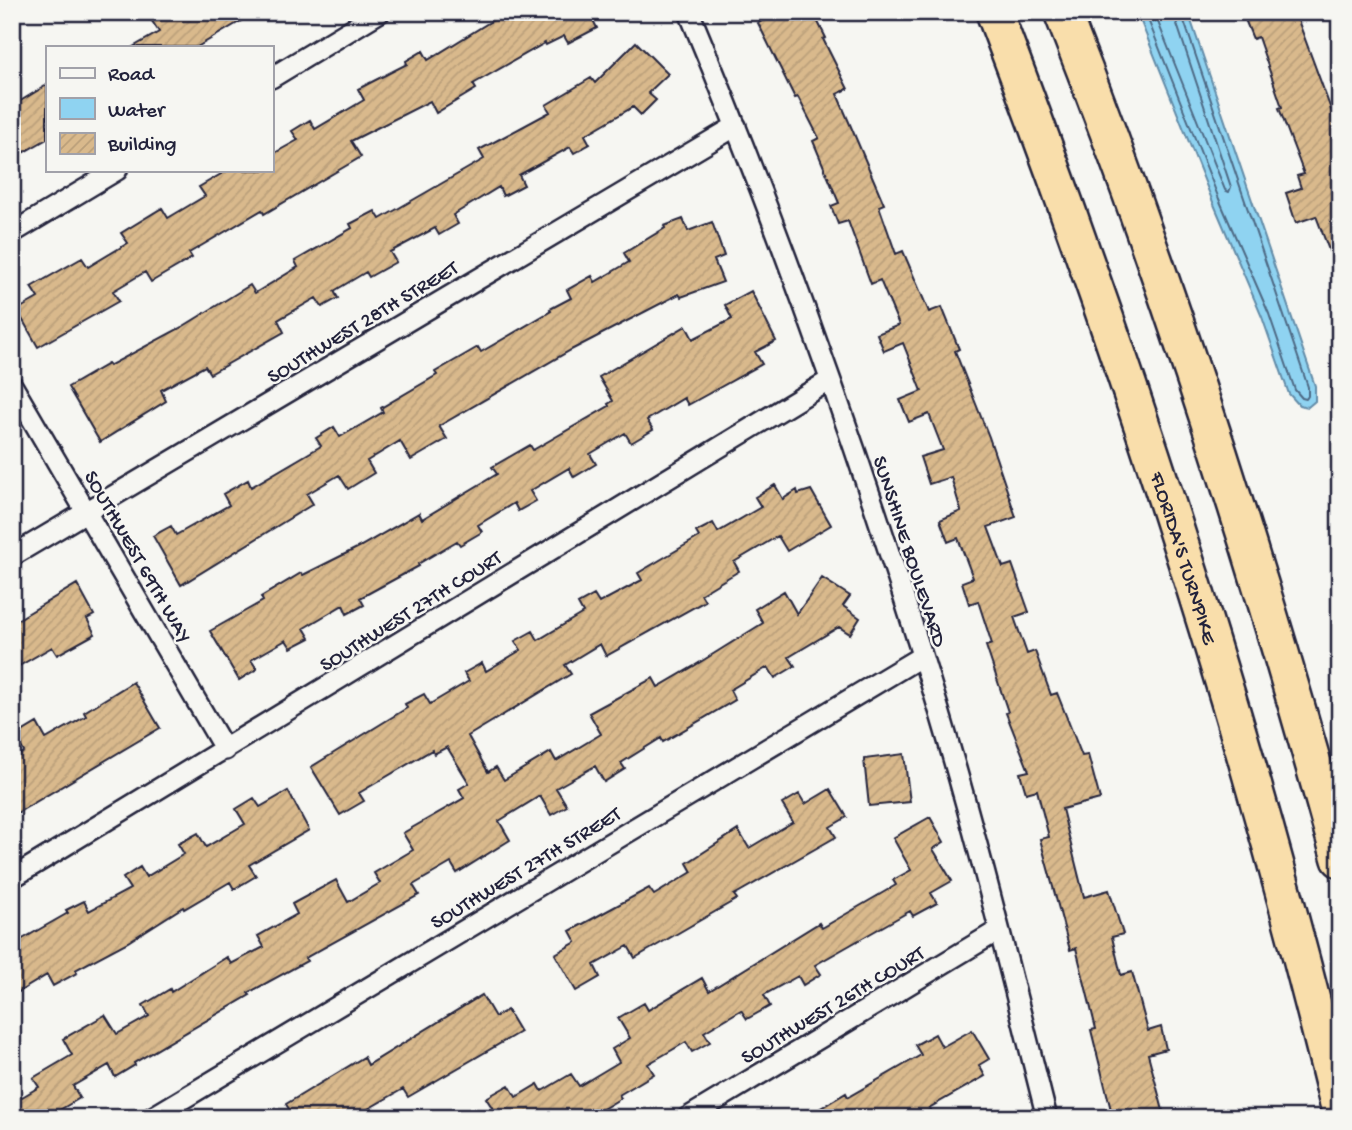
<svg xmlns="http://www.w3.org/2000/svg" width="1352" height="1130" font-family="'Gochi Hand',sans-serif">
	<defs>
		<pattern id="building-hatch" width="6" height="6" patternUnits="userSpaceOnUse" patternTransform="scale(1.75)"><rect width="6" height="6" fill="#d9b98c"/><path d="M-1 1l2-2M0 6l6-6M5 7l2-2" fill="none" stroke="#ba9f7a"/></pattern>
	</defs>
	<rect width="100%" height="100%" fill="#f6f6f2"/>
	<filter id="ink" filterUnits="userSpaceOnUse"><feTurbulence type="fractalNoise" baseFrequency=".0143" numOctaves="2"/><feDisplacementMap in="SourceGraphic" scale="14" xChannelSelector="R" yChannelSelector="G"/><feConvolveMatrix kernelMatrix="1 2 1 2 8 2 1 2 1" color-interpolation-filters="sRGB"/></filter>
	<g filter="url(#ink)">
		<path fill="#8fd3f1" stroke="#638ca8" stroke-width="2" d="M1137,12H1188L1315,386V401L1308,407L1299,405L1289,394L1262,317L1213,202Z"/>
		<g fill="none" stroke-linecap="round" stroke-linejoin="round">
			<path stroke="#4e6984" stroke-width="2" d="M1145,12L1219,199L1269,314L1295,390L1302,398L1306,399L1308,396V387L1181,12
				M1154,12L1225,190L1229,192L1231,187L1173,12"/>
		</g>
		<path fill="url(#building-hatch)" stroke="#22223b" stroke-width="2" d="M167,12H256L197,47H133L159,32L152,21Z
			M506,12H589L597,28L568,43L564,36L546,45L545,43L473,84L476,89L436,113L430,101L351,141L361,157L264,214L262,210L189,253L192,258L151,282L145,272L113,291L119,301L38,347L17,310L38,298L31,287L82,258L88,267L128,243L121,233L162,208L168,218L205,196L199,187L228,170H271V155L298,140L292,131L310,120L315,129L364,100L358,89L407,64L406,61L423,51L428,60Z
			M780,12H813L826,38L823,39L848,89L837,94L884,204L879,206L896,254L903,251L929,312L942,307L959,349L955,351L989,437L1016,517L988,527L1003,567L1012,564L1029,612L1014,617L1027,654L1035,651L1051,695L1057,693L1082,756L1088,755L1100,799L1062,809L1084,897L1109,890L1123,934L1112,937L1121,975L1132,972L1148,1031L1161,1027L1166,1049L1148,1054L1165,1118H1113L1091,1030L1096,1029L1076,948L1070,950L1040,839L1049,837L1037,790L1026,793L1020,773L1029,771L1006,713L1008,712L986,646L992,644L978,601L969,604L962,582L973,578L958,538L948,542L940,520L961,511L951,477L929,484L920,457L943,450L929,414L909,422L900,400L922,391L903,343L884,351L877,334L899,325L880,280L871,284L848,221L838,224L831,206L839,203L813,141L819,138L798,97L795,98L758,23Z
			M1242,12H1295L1340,134V274H1338L1316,216L1296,223L1286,193L1301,188L1297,176L1304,174L1279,108L1282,107L1258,37L1253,39Z
			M636,42L668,74L648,93L656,100L641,115L633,107L585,135L590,144L574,153L570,147L519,175L524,185L503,196L499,187L453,215L458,224L439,235L435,228L390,252L396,262L369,277L366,272L334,291L338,298L322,307L316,298L278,320L284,332L210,374L205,366L161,390L166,401L100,442L68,387L108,364L109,366L182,327L250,285L255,293L298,267L295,261L352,228L350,224L375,211L380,219L484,159L479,150L550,112L546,105L591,78L595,83Z
			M47,85V139L12,159V106Z
			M683,219L688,231L712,222L724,256L714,260L723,282L681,297L679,294L571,350L439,426L447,439L411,460L400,441L367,461L374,473L348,489L339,475L307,494L313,504L181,585L153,536L171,526L176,535L229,505L223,494L248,480L251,487L321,446L316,438L334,427L340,437L383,412L381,408L437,375L435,372L478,347L481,352L551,311L550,309L571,298L567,290L592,276L595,282L629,262L624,253L665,228L664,226Z
			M751,291L776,341L755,352L762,364L688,405L684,398L647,420L653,430L631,443L625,433L590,454L596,464L574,477L569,468L530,491L536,501L518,511L514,503L478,525L482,532L460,545L457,541L418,564L419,566L360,598L364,605L347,614L343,605L304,628L310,638L291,648L286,640L251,660L257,669L239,680L210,631L263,601L261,597L301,573L303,575L361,546L419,513L422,519L497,474L492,467L530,445L533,450L609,406L608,404L613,401L599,377L686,326L693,339L732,319L725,305Z
			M775,485L783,499L797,490L798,494L811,490L831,525L787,551L778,536L734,562L739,571L701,594L705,601L606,656L600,644L565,665L571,674L468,736L488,772L496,767L504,780L551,752L556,761L601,734L589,713L653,678L658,687L694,666L763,623L755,609L784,591L797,614L822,578L850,596L843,606L860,618L850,634L839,627L789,657L795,666L775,678L768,667L730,690L735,700L663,742L661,738L621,763L625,769L604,782L595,766L556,788L567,806L551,815L540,796L499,821L510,840L457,873L451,863L413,885L419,895L305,958L307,961L248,993L250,995L134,1063L135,1065L115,1077L109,1065L73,1086L80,1098L46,1118H12V1103L39,1087L33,1078L72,1055L63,1039L105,1015L117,1034L149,1016L143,1005L170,989L171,992L227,957L231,964L264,947L258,936L297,914L292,904L336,880L348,902L380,883L374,873L413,850L403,833L464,798L459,789L469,783L447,747L434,754L432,750L359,793L364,801L340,815L311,767L407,708L405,704L424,694L430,704L469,681L464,673L482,663L486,671L521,650L515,641L533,631L538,640L583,613L578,604L594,595L599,603L642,580L638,573L699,537L696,532L713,523L718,532L761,507L755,497Z
			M77,584L94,615L87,619L95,634L57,655L52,647L12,670V623Z
			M133,682L160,728L12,816V759L24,752L15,736L37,723L46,739L86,716L84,712Z
			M904,754L910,802L869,806L864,759Z
			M830,789L847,817L830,827L836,837L734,895L737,899L635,958L628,946L594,965L600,977L576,991L555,954L576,942L570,931L649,888L654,895L692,872L687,863L738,830L749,848L793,822L782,804L799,794L805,804Z
			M288,791L309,830L249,865L256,876L234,889L230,882L184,909L183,907L128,942L75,970L77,973L53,986L47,975L12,996V945L68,913L66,910L84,901L89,911L130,889L123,878L140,867L146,877L184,854L178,844L198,833L206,847L245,824L236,809L254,798L260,807Z
			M930,817L944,842L933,849L952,881L931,893L937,903L913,916L910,911L815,965L821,974L803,985L798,976L764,995L770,1006L747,1019L741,1010L704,1032L710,1042L692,1052L686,1042L648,1064L654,1074L619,1095L621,1098L588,1118H477L493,1109L486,1098L509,1085L516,1097L538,1084L542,1091L571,1074L579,1086L619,1062L612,1049L630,1038L618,1018L644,1003L648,1010L702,978L709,991L819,923L822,928L896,885L893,880L911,870L893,838Z
			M482,995L495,1017L507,1010L520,1032L408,1097L403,1089L352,1118H294L286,1104L364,1057L368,1065Z
			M972,1030L989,1059L979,1065L985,1076L929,1108L931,1110L918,1118H804L846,1093L848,1097L921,1055L915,1045L935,1034L942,1047Z"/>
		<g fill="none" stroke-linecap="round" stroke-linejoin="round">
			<g stroke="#22223b" stroke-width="24">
				<path id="street" d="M689,12C777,222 854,438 922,655C970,807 1008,963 1047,1118
					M271,78L380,12
					M12,233L117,170
					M12,385L225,750
					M12,556L736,126
					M12,878L830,380
					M151,1118L922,656
					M687,1118L999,930"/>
			</g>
			<g stroke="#22223b" stroke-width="40">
				<g id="highway">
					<path id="s1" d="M994,12C1132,373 1249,736 1340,1112"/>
					<path d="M1062,12C1171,288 1261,573 1340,859"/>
				</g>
			</g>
			<use href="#street" stroke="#f6f6f2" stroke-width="19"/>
			<use href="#highway" stroke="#f9deab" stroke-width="35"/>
		</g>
	</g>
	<g text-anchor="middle" stroke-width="5" stroke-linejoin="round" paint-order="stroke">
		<g font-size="21" fill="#22223b" stroke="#f6f6f2">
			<text transform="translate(362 321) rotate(-31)" y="7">SOUTHWEST 28TH STREET</text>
			<text transform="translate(911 551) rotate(72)" y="7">SUNSHINE BOULEVARD</text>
			<text transform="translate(139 556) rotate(60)" y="7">SOUTHWEST 69TH WAY</text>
			<text dy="7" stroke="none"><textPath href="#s1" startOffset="578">FLORIDA'S TURNPIKE</textPath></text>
			<text transform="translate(410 610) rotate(-32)" y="7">SOUTHWEST 27TH COURT</text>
			<text transform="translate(525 867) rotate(-31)" y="7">SOUTHWEST 27TH STREET</text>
			<text transform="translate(832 1004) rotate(-31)" y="7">SOUTHWEST 26TH COURT</text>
		</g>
	</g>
	<rect width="1352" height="1130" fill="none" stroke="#f6f6f2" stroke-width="42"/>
	<rect x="21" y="21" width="1310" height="1088" fill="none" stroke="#22223b" stroke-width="2.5" filter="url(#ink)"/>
	<rect x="46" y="46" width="228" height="126" fill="#f6f6f2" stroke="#a1a1a9" stroke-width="2"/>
	<rect x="60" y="68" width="35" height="10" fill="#f6f6f2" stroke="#a1a1a9" stroke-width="2"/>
	<text x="108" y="80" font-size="21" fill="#22223b">Road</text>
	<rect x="60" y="98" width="35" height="21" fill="#8fd3f1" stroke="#a1a1a9" stroke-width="2"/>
	<text x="108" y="116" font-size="21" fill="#22223b">Water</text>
	<rect x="60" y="133" width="35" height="21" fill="url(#building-hatch)" stroke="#a1a1a9" stroke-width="2"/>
	<text x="108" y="150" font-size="21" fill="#22223b">Building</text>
</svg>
